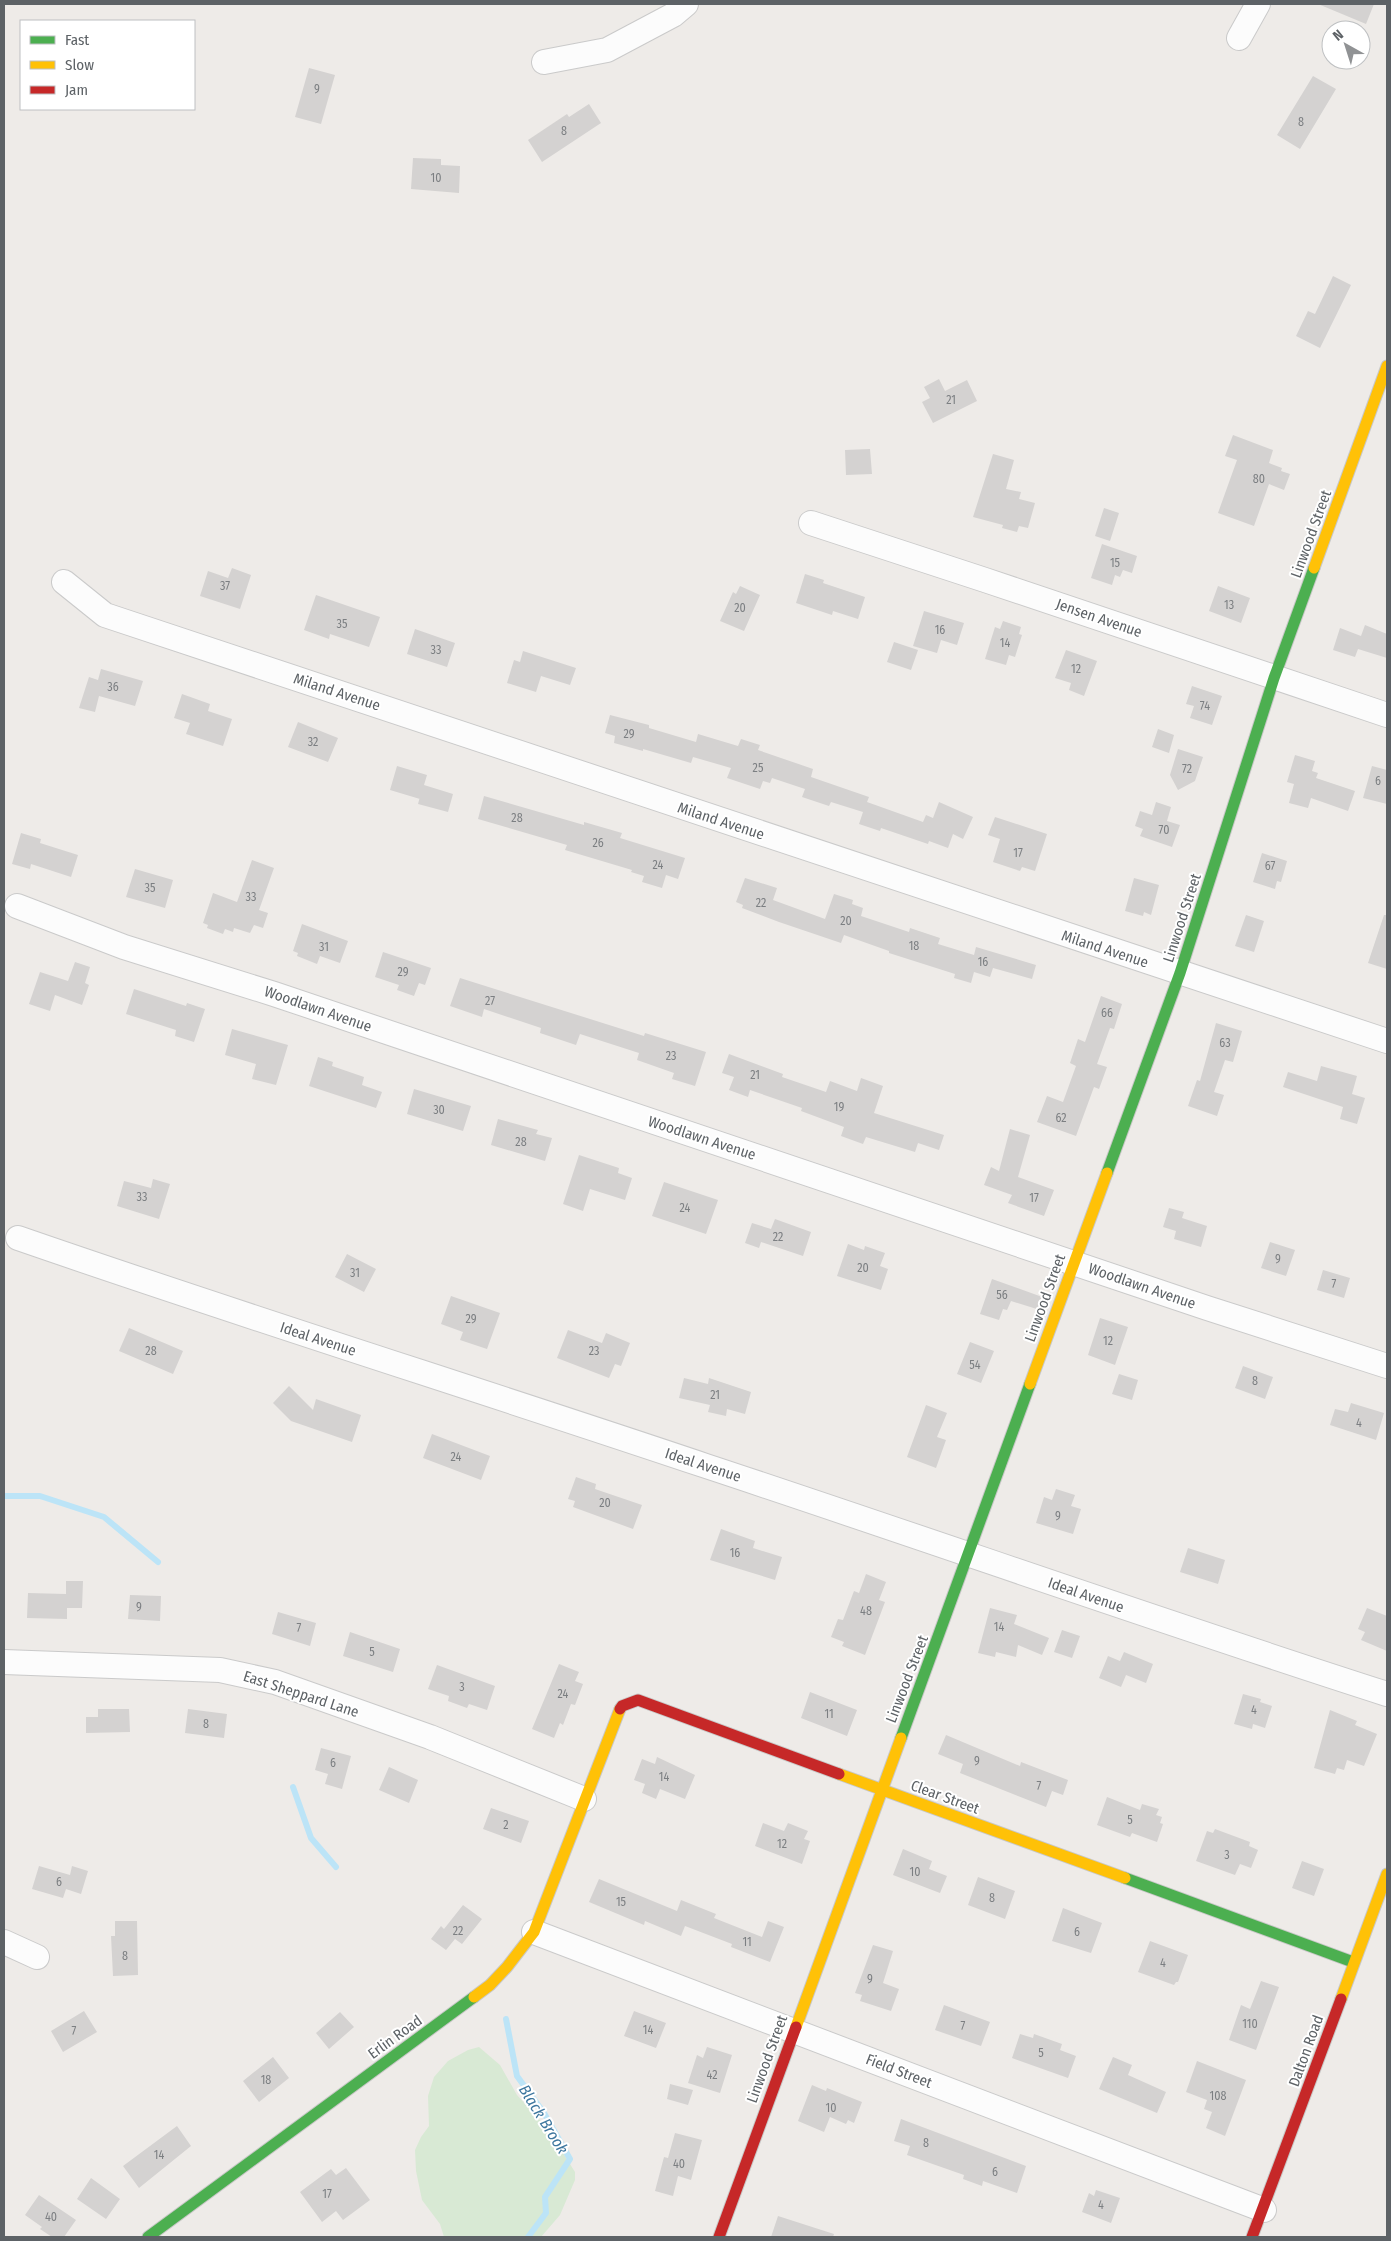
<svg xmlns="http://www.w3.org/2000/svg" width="1391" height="2241" font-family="'Fira Sans Condensed',sans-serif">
	<rect width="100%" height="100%" fill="#eeebe8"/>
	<path fill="#d8e9d4" d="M479,2047L500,2065L517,2095L548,2129L575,2172V2180L560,2215L541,2237H444L440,2224L422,2200L416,2171L415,2150L421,2137L429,2126L428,2096L434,2077L448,2061L468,2050Z"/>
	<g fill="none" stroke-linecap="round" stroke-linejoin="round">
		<path stroke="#bce4f7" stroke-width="6" d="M4,1496H40L104,1517L158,1562
			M293,1787L311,1838L336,1867
			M506,2019L517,2076L544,2113L570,2159L545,2197L546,2213L528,2237"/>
	</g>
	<path fill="#d4d2d1" d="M1318,4H1374L1366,24Z
		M309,68L335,75L321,124L295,117Z
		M1313,76L1336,89L1300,149L1277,135Z
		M589,104L601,123L542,162L528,140L567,114L569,117Z
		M413,158L441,159V165L460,166L459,193L411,189Z
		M1333,276L1351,285L1320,348L1296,336L1308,311L1315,314Z
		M939,379L945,391L967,380L977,401L933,423L922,402L930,398L924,387Z
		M1233,435L1273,450L1269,463L1282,468L1281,471L1290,474L1284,490L1269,484L1254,526L1218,513L1237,460L1225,456Z
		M870,449L872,474L846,475L845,450Z
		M993,454L1014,460L1006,489L1021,492L1019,499L1035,503L1028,528L1019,526L1017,532L1002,528L1003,525L973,517Z
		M1104,508L1119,513L1110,541L1095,536Z
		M1102,544L1137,556L1132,573L1123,570L1120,577L1115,575L1112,585L1091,578Z
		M232,568L251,575L240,609L200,596L208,571L228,578Z
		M805,574L824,580L823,583L865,597L858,619L833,611L832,615L796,603Z
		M740,586L760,595L744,631L720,621L733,592L736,594Z
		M1218,586L1250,598L1241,623L1209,611Z
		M316,595L380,617L369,647L330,634L329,639L304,630Z
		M924,611L964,623L957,645L941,640L937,653L913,646Z
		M1003,621L1021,627L1019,634L1022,635L1015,657L1009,655L1006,665L985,659L995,627L1000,629Z
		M1365,625L1387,634V658L1358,649L1355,657L1333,650L1340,628L1361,636Z
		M415,629L455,643L447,667L407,654Z
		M894,642L918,650L911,670L887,662Z
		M1066,650L1097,661L1084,696L1069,690L1071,683L1055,678Z
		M523,651L576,668L570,685L541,676L536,692L507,683L514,660L520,662Z
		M101,669L143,681L135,706L99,696L95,712L79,708L89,677L98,680Z
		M1192,686L1222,696L1212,725L1190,718L1194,706L1186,704Z
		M182,694L210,704L208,711L232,719L223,746L186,734L190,723L174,718Z
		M610,715L649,725V728L696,742L698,734L738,746L741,739L760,745L758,750L813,769L811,777L869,797L867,802L923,822L926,815L933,818L939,802L973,817L963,839L953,834L948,848L929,841L928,844L881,828L880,831L859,824L863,812L831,802L829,806L802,797L805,789L772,778L770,783L763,781L760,789L727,778L731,768L693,757L691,763L643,749V751L614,743L615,736L605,733Z
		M298,722L338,738L328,762L288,747Z
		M1158,729L1174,735L1169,753L1152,747Z
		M1178,749L1203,757L1195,781L1178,790L1170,775Z
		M1295,755L1315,761L1312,771L1318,773L1316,778L1355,791L1348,811L1311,798L1308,808L1289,803L1294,784L1287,782Z
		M397,766L427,775L424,785L453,794L448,812L418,804L421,793L420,799L390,790Z
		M1372,766L1387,770V804L1363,798Z
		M484,796L584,825V822L622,833L620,838L685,858L678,879L666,875L662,888L642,882L644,876L631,872L632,870L565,850L567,845L478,819Z
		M1156,802L1171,807L1167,821L1180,825L1172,847L1140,836L1143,829L1135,826L1140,811L1152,815Z
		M995,817L1047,834L1035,871L1022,867L1020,871L993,862L1000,839L988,835Z
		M21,833L41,839L40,843L78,855L71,877L31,864L30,869L12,864Z
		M1262,853L1287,861L1281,882L1277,881L1275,889L1253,882Z
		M252,860L274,868L259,910L268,913L263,928L254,925L250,933L234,928L233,932L225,929L223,934L207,928L208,925L203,923L213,893L237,902Z
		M135,869L173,880L165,908L126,897Z
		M745,878L777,888L773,900L825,919L834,894L853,900L852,904L863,908L861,916L909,932L910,928L940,938L938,944L974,955L976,947L1036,965L1032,979L993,968L990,977L974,972L971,983L954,978L955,974L889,953V951L844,935L841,943L779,922L742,908L743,905L736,902Z
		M1134,878L1159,885L1151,915L1144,912L1143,916L1125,911Z
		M1246,915L1264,921L1254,952L1235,946Z
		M1384,915H1387V969L1368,963Z
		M302,924L348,941L340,963L320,956L317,964L297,956L298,953L293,951Z
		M383,952L431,968L425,985L419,983L414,996L397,990L399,985L375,977Z
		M75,962L90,967L85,983L89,985L82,1005L55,995L50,1011L29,1004L40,972L68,981Z
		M460,978L644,1036L645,1033L706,1052L695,1086L672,1079L674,1073L637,1060L639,1053L580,1034L576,1045L540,1033L541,1028L484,1009L482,1017L450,1006Z
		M134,989L186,1006L187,1003L205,1009L194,1042L175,1036L176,1030L126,1014Z
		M1101,996L1122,1004L1114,1029L1110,1028L1097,1064L1107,1067L1099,1089L1094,1087L1076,1136L1037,1122L1047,1096L1063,1102L1076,1066L1070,1063L1078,1039L1085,1042Z
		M1216,1023L1242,1031L1233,1062L1225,1060L1214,1092L1224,1095L1217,1116L1188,1106L1197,1080L1200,1081Z
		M232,1029L288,1045L276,1085L252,1079L256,1064L225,1055Z
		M729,1054L783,1074L782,1077L826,1092L830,1081L857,1091L861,1078L883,1086L874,1113L944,1135L939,1150L918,1143L915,1152L866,1137L863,1144L841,1136L844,1127L801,1111L802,1108L750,1090L748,1097L729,1090L734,1077L722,1073Z
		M318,1057L333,1062L332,1066L364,1077L362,1085L382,1092L376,1108L309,1086Z
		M1321,1066L1357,1076L1352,1094L1365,1098L1357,1124L1340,1119L1343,1107L1283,1087L1288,1072L1317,1081Z
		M414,1089L471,1106L463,1131L407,1114Z
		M498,1119L538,1130L536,1134L552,1138L545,1161L491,1145Z
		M1010,1129L1030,1135L1018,1177L1054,1190L1044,1216L1008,1203L1012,1195L984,1185L991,1167L999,1171Z
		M579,1155L619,1168L618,1173L632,1178L625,1200L590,1189L583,1211L563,1204Z
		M153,1179L170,1184L159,1219L117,1206L124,1181L151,1188Z
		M664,1182L718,1200L706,1234L652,1216Z
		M1169,1208L1184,1212L1182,1218L1207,1226L1201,1247L1174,1239L1176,1231L1163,1227Z
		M775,1219L811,1232L803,1256L761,1242L759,1248L745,1243L752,1223L771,1229Z
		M1270,1242L1295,1250L1286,1276L1261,1268Z
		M848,1244L864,1250L865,1246L885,1253L880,1266L888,1269L881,1290L837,1276Z
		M347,1254L376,1269L364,1292L335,1277Z
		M1323,1270L1350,1278L1344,1298L1317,1290Z
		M992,1279L1045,1298L1040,1310L1011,1301L1007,1310L1003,1309L999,1320L980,1314Z
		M451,1296L500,1313L487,1349L460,1340L463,1332L441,1324Z
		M1100,1318L1128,1327L1115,1365L1088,1355Z
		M129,1328L183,1351L173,1374L119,1351Z
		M568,1330L602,1343L606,1333L630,1343L621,1366L615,1364L609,1378L557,1358Z
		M970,1342L994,1351L981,1383L957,1374Z
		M1243,1366L1273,1377L1265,1399L1235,1388Z
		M1119,1374L1138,1380L1132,1400L1112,1394Z
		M684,1378L708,1384L709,1378L751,1392L745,1414L727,1409L726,1416L708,1412L710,1405L679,1398Z
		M289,1386L313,1410L316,1399L361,1415L352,1442L291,1421L273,1403Z
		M1351,1403L1384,1413L1376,1440L1330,1425L1335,1409L1348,1412Z
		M926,1405L947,1413L937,1437L946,1440L936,1468L907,1457Z
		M432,1434L490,1456L481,1480L423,1458Z
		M576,1477L596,1484L595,1489L642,1505L633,1529L573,1507L575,1501L568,1499Z
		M1056,1489L1075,1495L1071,1506L1081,1509L1073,1534L1036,1523L1044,1497L1052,1500Z
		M721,1529L755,1541L753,1548L782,1557L775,1580L710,1560Z
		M1188,1548L1225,1560L1218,1584L1180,1572Z
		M866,1574L886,1582L879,1600L885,1602L865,1655L842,1646L844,1642L831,1637L838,1619L843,1620L854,1591L859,1593Z
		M66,1581H83L82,1608H67V1619L27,1618L28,1593L66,1594Z
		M130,1595L161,1596L160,1621L128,1619Z
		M990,1608L1017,1615L1014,1624L1049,1638L1042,1655L1018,1645L1016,1657L996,1652L995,1657L978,1653Z
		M1367,1608L1387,1616V1651L1361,1640L1365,1632L1358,1629Z
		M278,1612L316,1623L310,1646L272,1634Z
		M1062,1630L1080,1636L1072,1658L1054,1652Z
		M350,1632L400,1649L393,1672L343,1656Z
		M1124,1652L1153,1664L1146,1683L1126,1675L1121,1687L1099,1678L1108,1656L1120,1661Z
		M559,1664L579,1672L575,1681L583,1684L575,1705L571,1704L563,1725L560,1723L554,1738L532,1729Z
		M437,1665L495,1686L487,1710L469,1704L467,1708L448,1701L449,1696L428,1689Z
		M810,1692L857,1710L847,1736L801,1718Z
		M1243,1694L1261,1699L1260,1702L1272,1706L1265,1728L1253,1724L1252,1729L1234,1724Z
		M98,1709H129L130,1732L86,1733V1717H98Z
		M188,1709L227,1714L224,1738L185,1733Z
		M1330,1710L1357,1721L1355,1725L1377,1734L1364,1766L1347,1760L1344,1770L1337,1768L1335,1774L1314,1768Z
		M946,1735L1020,1766L1021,1762L1068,1780L1063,1795L1052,1791L1046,1807L960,1773L963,1764L938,1754Z
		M321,1748L351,1756L342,1789L325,1784L328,1774L315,1770Z
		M657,1757L695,1775L685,1799L660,1789L656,1799L642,1793L645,1784L634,1780L642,1759L655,1764Z
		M389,1767L418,1780L409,1803L379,1790Z
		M1107,1797L1140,1810L1142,1804L1159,1809L1156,1815L1162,1817L1160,1823L1163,1824L1157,1842L1132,1833L1130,1837L1097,1825Z
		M491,1808L529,1821L521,1843L483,1829Z
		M763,1823L784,1831L788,1823L808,1831L804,1839L810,1841L802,1864L755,1846Z
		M1215,1829L1250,1842L1249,1846L1258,1850L1251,1868L1240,1864L1235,1875L1196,1861L1207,1831L1213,1833Z
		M903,1849L932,1861L929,1869L947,1876L940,1893L893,1875Z
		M1302,1861L1324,1869L1314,1896L1292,1888Z
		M39,1866L70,1875L72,1866L88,1871L81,1894L66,1889L63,1898L32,1889Z
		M978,1877L1015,1891L1005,1919L968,1905Z
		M599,1879L677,1911L681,1900L716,1914L714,1918L762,1937L768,1921L784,1927L770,1962L731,1947L732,1944L685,1926L681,1936L645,1921L644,1925L589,1902Z
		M463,1905L482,1919L462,1944L455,1939L446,1950L431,1939L441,1926L444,1929Z
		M1063,1908L1102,1923L1091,1953L1052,1941Z
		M115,1921H137L138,1975L113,1976L111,1936H115Z
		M1150,1941L1188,1955L1178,1982H1176L1174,1985L1138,1972Z
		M873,1945L893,1951L883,1983L899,1989L891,2011L860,2001L862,1995L855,1993Z
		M1261,1981L1279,1987L1256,2050L1229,2040L1241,2005L1250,2009Z
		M944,2005L990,2022L981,2046L935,2030Z
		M84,2011L97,2032L63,2052L51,2031Z
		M634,2011L666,2023L656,2048L624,2036Z
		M340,2012L354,2027L329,2049L316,2033Z
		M1020,2034L1033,2038L1034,2034L1062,2044L1060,2050L1076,2056L1068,2078L1012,2058Z
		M707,2047L732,2055L720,2093L688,2083L697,2055L703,2058Z
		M273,2057L289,2078L259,2102L243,2081Z
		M1113,2057L1132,2065L1128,2075L1166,2092L1157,2113L1099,2089Z
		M1197,2061L1246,2080L1225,2136L1206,2128L1212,2112L1204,2109L1207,2100L1186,2092Z
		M670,2084L693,2090L688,2105L667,2099Z
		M812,2085L826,2091L827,2088L862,2102L854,2123L848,2120L846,2124L830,2117L824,2132L798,2121Z
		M901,2119L1026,2166L1017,2193L983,2181L982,2186L963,2179L964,2175L907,2155L910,2146L894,2141Z
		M177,2126L191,2146L139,2188L123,2166Z
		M675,2133L702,2140L691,2180L678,2176L673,2196L655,2191L664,2157L668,2158Z
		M346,2168L370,2200L343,2220L336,2211L322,2222L300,2192L331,2169L336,2175Z
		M91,2178L120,2199L106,2219L77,2199Z
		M1096,2190L1120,2198L1111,2223L1082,2212L1089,2193L1094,2196Z
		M39,2195L76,2220L64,2237H52L40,2229L42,2227L25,2215Z
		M778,2216L834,2234L833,2237H771Z"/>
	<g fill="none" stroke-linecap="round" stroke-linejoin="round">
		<g stroke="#cacaca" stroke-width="26">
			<path id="street" d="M1239,38L1258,4
				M544,62L607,50L673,15L686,4
				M811,523L985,580L1387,715
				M64,582L105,615L1387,1041
				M17,906L124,947L274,994L1207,1308L1387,1366
				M18,1238C246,1317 477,1389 706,1466C933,1541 1159,1621 1387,1694
				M4,1662L220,1670L275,1682L430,1737L584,1799
				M534,1932L1264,2210
				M4,1942L37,1957"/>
		</g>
		<g stroke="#c8c8c7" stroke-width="13">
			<path id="fast" d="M1107,1173L1180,973L1274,678L1314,568
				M901,1738L1030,1384
				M1125,1878L1353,1962
				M148,2237L474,1997"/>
		</g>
		<g stroke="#c8c8c7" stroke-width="13">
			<path id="slow" d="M1314,568L1387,366
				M1030,1384L1107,1173
				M839,1774L1125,1878
				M474,1997L490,1985L507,1967L534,1932L620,1709
				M1341,1999L1387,1874
				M796,2027L901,1738"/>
		</g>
		<g stroke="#c8c8c7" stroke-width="13">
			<path id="jam" d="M620,1709L622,1706L638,1700L839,1774
				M719,2237L796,2027
				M1252,2237L1341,1999"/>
		</g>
		<use href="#street" stroke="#fcfcfc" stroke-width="24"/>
		<use href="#fast" stroke="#4caf50" stroke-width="11"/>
		<use href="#slow" stroke="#ffc107" stroke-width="11"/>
		<use href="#jam" stroke="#c62828" stroke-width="11"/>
	</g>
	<g text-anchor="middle" stroke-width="4" stroke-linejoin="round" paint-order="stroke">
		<g font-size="12" fill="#7c7f82">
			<text x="317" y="93">9</text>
			<text x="1301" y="126">8</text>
			<text x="564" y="135">8</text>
			<text x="436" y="182">10</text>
			<text x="951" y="404">21</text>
			<text x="1259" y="483">80</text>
			<text x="1115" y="567">15</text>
			<text x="225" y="590">37</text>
			<text x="1229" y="609">13</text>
			<text x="740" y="612">20</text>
			<text x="342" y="628">35</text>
			<text x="940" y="634">16</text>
			<text x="1005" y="647">14</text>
			<text x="436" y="654">33</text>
			<text x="1076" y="673">12</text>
			<text x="113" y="691">36</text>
			<text x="1205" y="710">74</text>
			<text x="629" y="738">29</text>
			<text x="313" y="746">32</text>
			<text x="758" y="772">25</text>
			<text x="1187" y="773">72</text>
			<text x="1378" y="785">6</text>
			<text x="517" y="822">28</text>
			<text x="1164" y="834">70</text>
			<text x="598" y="847">26</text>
			<text x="1018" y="857">17</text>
			<text x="658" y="869">24</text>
			<text x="1270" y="870">67</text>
			<text x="150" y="892">35</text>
			<text x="251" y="901">33</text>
			<text x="761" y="907">22</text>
			<text x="846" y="925">20</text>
			<text x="914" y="950">18</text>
			<text x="324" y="951">31</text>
			<text x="983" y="966">16</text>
			<text x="403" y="976">29</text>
			<text x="490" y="1005">27</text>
			<text x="1107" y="1017">66</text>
			<text x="1225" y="1047">63</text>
			<text x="671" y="1060">23</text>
			<text x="755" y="1079">21</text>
			<text x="839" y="1111">19</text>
			<text x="439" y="1114">30</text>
			<text x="1061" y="1122">62</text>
			<text x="521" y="1146">28</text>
			<text x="142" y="1201">33</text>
			<text x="1034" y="1202">17</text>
			<text x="685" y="1212">24</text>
			<text x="778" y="1241">22</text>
			<text x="1278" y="1263">9</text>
			<text x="863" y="1272">20</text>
			<text x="355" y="1277">31</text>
			<text x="1334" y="1288">7</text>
			<text x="1002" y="1299">56</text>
			<text x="471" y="1323">29</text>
			<text x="1108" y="1345">12</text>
			<text x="151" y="1355">28</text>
			<text x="594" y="1355">23</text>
			<text x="975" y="1369">54</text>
			<text x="1255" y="1385">8</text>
			<text x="715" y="1399">21</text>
			<text x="1359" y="1427">4</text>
			<text x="456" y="1461">24</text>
			<text x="605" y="1507">20</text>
			<text x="1058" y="1520">9</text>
			<text x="735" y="1557">16</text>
			<text x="139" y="1611">9</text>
			<text x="866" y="1615">48</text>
			<text x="999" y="1631">14</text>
			<text x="299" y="1632">7</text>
			<text x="372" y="1656">5</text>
			<text x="462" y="1691">3</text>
			<text x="563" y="1698">24</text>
			<text x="1254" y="1714">4</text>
			<text x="829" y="1718">11</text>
			<text x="206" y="1728">8</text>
			<text x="977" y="1765">9</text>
			<text x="333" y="1767">6</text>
			<text x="664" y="1781">14</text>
			<text x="1039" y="1790">7</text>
			<text x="1130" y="1824">5</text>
			<text x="506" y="1829">2</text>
			<text x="782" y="1848">12</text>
			<text x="1227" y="1859">3</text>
			<text x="915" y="1876">10</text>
			<text x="59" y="1886">6</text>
			<text x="992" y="1902">8</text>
			<text x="621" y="1906">15</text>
			<text x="458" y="1935">22</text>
			<text x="1077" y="1936">6</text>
			<text x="747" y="1946">11</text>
			<text x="125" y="1960">8</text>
			<text x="1163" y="1967">4</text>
			<text x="870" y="1983">9</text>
			<text x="1250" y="2028">110</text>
			<text x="963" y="2030">7</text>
			<text x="648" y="2034">14</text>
			<text x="74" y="2035">7</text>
			<text x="1041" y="2057">5</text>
			<text x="712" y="2079">42</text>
			<text x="266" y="2084">18</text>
			<text x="1218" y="2100">108</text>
			<text x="831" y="2112">10</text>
			<text x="926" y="2147">8</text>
			<text x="159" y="2159">14</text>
			<text x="679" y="2168">40</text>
			<text x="995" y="2176">6</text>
			<text x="327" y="2198">17</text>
			<text x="1101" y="2209">4</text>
			<text x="51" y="2221">40</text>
		</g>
		<g font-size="15" fill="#5d6266" stroke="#fff">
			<text transform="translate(1311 534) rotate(-70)" y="5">Linwood Street</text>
			<text transform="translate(1099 618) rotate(19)" y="5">Jensen Avenue</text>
			<text transform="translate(337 692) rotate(18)" y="5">Miland Avenue</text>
			<text transform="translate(721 821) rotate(18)" y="5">Miland Avenue</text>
			<text transform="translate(1182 918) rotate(-72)" y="5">Linwood Street</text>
			<text transform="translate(1105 949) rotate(18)" y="5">Miland Avenue</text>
			<text transform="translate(318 1009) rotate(19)" y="5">Woodlawn Avenue</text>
			<text transform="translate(702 1138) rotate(18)" y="5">Woodlawn Avenue</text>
			<text transform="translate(1142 1286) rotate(19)" y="5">Woodlawn Avenue</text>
			<text transform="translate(1045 1298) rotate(-70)" y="5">Linwood Street</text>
			<text transform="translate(318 1339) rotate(18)" y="5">Ideal Avenue</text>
			<text transform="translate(703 1465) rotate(18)" y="5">Ideal Avenue</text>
			<text transform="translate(1086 1595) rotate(19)" y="5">Ideal Avenue</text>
			<text transform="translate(907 1679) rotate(-69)" y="5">Linwood Street</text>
			<text transform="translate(301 1694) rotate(18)" y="5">East Sheppard Lane</text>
			<text transform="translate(945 1797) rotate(20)" y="5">Clear Street</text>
			<text transform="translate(395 2037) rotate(-36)" y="5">Erlin Road</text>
			<text transform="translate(1306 2051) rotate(-70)" y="5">Dalton Road</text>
			<text transform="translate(767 2059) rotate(-70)" y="5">Linwood Street</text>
			<text transform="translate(899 2071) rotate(21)" y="5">Field Street</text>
		</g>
		<g font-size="16" font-style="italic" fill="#3e779f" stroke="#fff">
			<text transform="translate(544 2119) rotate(58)" y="6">Black Brook</text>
		</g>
	</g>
	<rect width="1391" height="2241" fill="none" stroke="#5d6266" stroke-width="10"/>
	<rect x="20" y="20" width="175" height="90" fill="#ffffff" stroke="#bec0c2"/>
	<rect x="30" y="36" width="25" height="8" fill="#4caf50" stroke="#bec0c2"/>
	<text x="65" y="45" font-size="15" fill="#5d6266">Fast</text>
	<rect x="30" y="61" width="25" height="8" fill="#ffc107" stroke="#bec0c2"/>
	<text x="65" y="70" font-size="15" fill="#5d6266">Slow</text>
	<rect x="30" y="86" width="25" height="8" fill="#c62828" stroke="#bec0c2"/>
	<text x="65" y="95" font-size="15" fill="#5d6266">Jam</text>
	<g transform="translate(1346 45) rotate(321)"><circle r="24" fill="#ffffff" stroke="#bec0c2"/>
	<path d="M0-4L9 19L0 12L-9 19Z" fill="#909294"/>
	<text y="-8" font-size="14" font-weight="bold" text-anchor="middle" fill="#5d6266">N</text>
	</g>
</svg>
